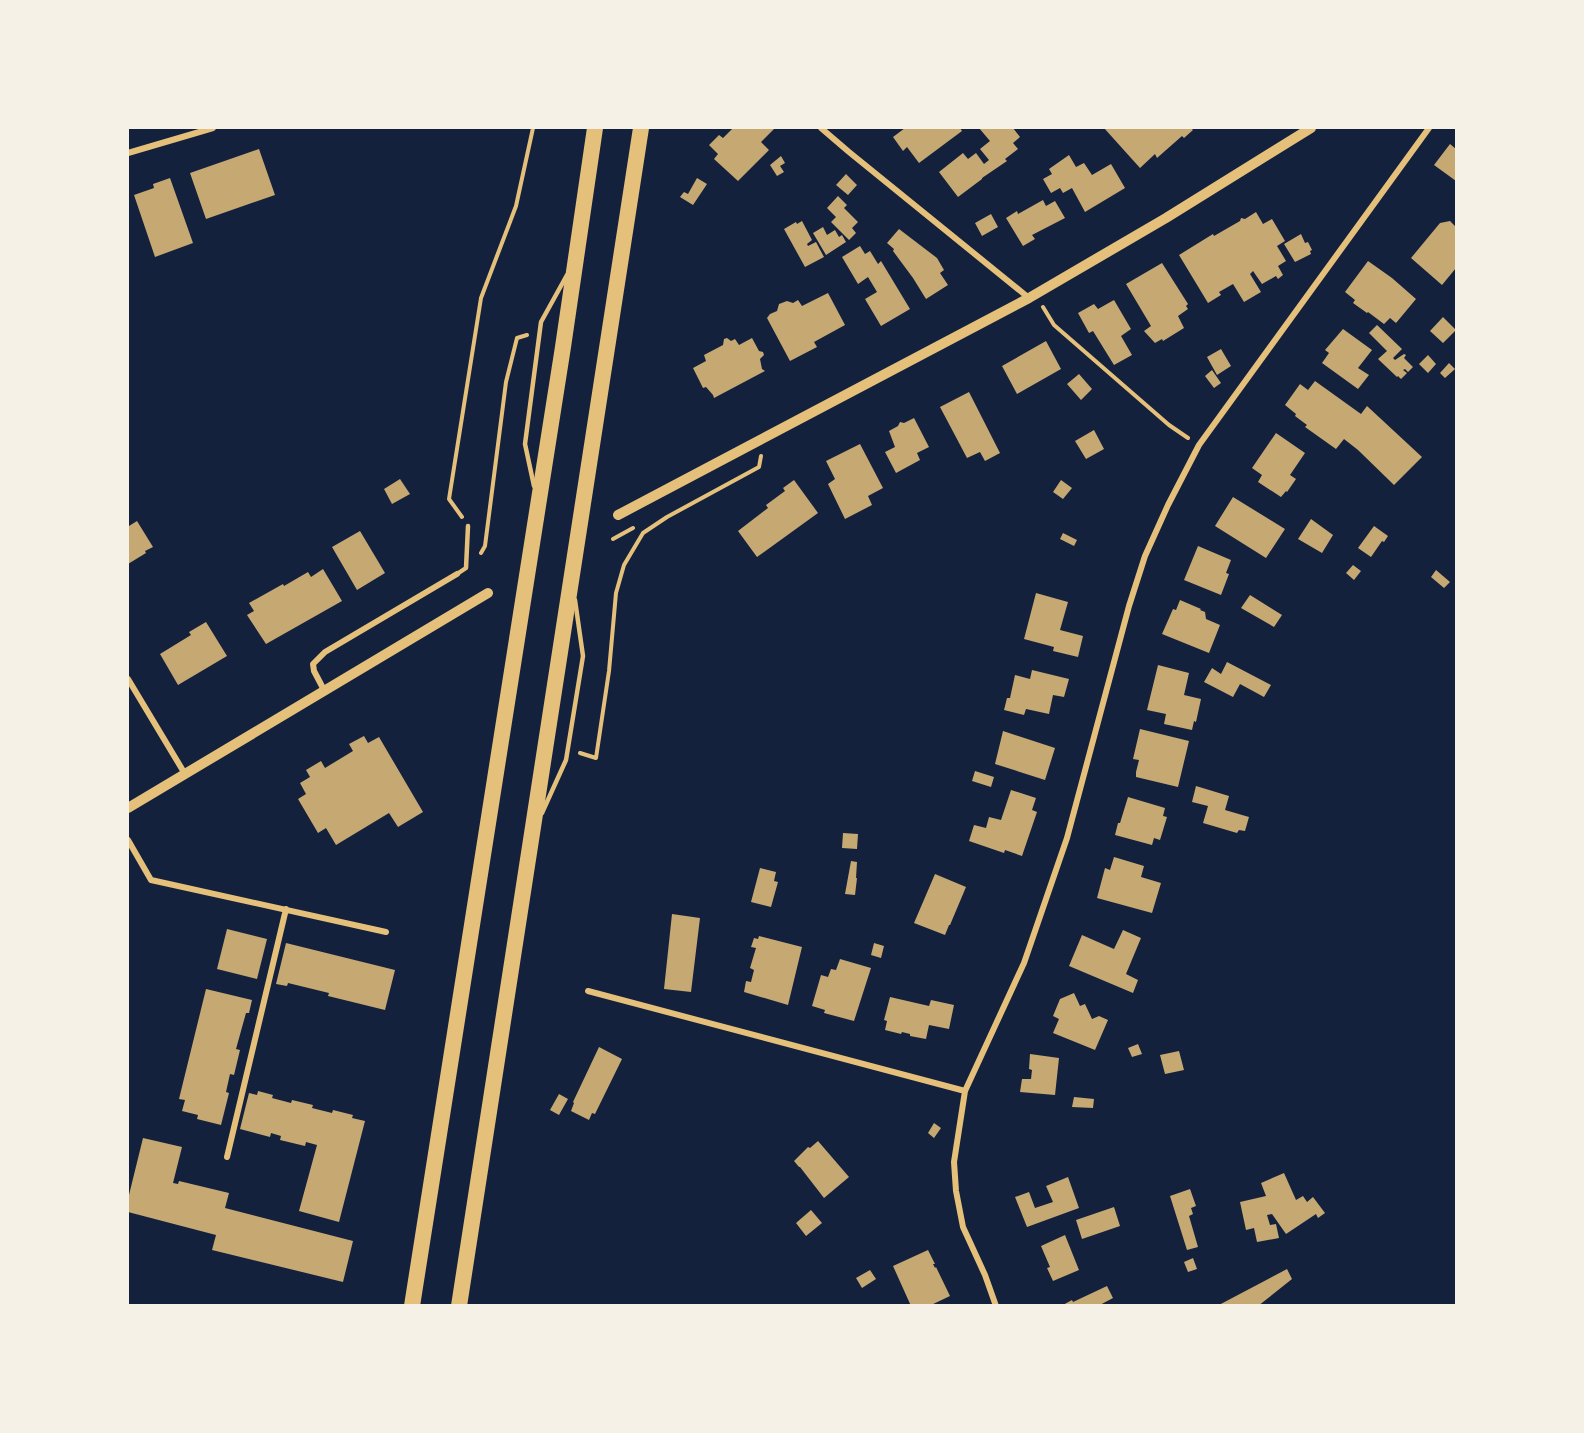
<svg xmlns="http://www.w3.org/2000/svg" width="1584" height="1433" font-family="Figtree,sans-serif">
	<rect width="100%" height="100%" fill="#14213d"/>
	<path fill="#c6a872" d="M733,128H775L761,142L769,150L738,181L714,159L718,154L709,145L719,135L723,138Z
		M905,128H960L962,131L919,163L907,147L903,151L893,137Z
		M979,128H1013L1020,137L1013,143L1018,149L1005,159L1007,161L982,178V179L958,197L939,172L963,153L968,159L976,153L984,164L989,160L980,149L990,141Z
		M1104,128H1191L1193,130L1184,138L1182,136L1157,158L1155,154L1140,168Z
		M1450,144L1456,149V181L1434,165Z
		M259,149L275,195L206,219L190,173Z
		M1069,155L1076,167L1084,163L1092,175L1111,164L1125,188L1085,212L1072,188L1063,193L1060,188L1051,193L1043,179L1052,174L1049,169Z
		M781,156L785,163L780,166L784,172L777,176L770,165Z
		M846,174L857,185L848,195L836,185Z
		M170,178L193,243L155,257L134,195L154,188L153,184Z
		M697,178L707,184L693,205L680,197L684,192L688,194Z
		M838,196L847,205L844,208L858,222L852,228L856,233L849,240L831,222L836,217L827,208Z
		M1043,200L1046,206L1055,201L1065,218L1032,235L1035,239L1023,246L1006,218L1017,211L1018,214Z
		M1256,212L1263,224L1272,219L1285,241L1277,246L1286,261L1278,266L1283,275L1278,279L1276,276L1262,284L1253,271L1250,274L1261,292L1244,302L1233,284L1219,292L1221,295L1208,303L1179,255L1213,234L1214,236L1240,221L1241,218L1245,219Z
		M991,214L998,227L982,236L975,223Z
		M802,221L812,240L807,244L808,246L816,242L824,257L805,267L784,229L796,222L797,224Z
		M1450,221L1456,227V268L1442,285L1411,258L1440,223Z
		M823,227L827,235L835,230L839,237L842,235L846,242L826,255L813,233Z
		M899,229L937,258L944,270L940,273L948,285L926,299L913,278L893,251L894,249L887,243Z
		M1301,234L1305,243L1308,242L1312,250L1310,251L1311,254L1295,262L1284,244Z
		M860,246L865,254L870,251L878,264L881,261L910,309L881,326L865,299L877,292L868,277L858,284L842,257Z
		M1368,261L1392,278L1416,299L1396,323L1390,318L1384,324L1368,312L1367,313L1353,303L1355,300L1345,292Z
		M1162,263L1188,304L1186,306L1188,309L1178,316L1184,328L1163,341L1162,339L1155,343L1144,331L1151,326L1126,284Z
		M828,293L845,325L814,342L817,347L790,361L767,318L770,314L777,311L779,304L787,301L793,303L798,300L802,306Z
		M1114,300L1131,329L1121,336L1132,355L1114,365L1093,331L1089,333L1078,313L1094,304L1098,309Z
		M1443,317L1456,330L1443,343L1430,331Z
		M1377,325L1402,349L1393,358L1395,360L1404,354L1406,355L1404,358L1413,367L1408,372L1405,369L1403,370L1407,373L1401,379L1398,376L1397,377L1378,359L1387,351L1369,333Z
		M1343,329L1372,350L1358,368L1369,375L1358,389L1322,363L1329,353L1325,350Z
		M727,338L731,341L735,339L739,345L752,338L759,351L763,352L764,355L760,359L762,369L765,371L714,398L713,395L706,387L703,388L693,368L706,361L704,355L723,345L724,339Z
		M1046,341L1061,369L1017,394L1002,366Z
		M1221,349L1231,366L1217,375L1207,357Z
		M1428,355L1436,364L1428,373L1419,364Z
		M1449,363L1455,369L1445,378L1440,373Z
		M1212,370L1221,383L1214,388L1205,376Z
		M1079,374L1092,389L1081,400L1067,384Z
		M1315,381L1361,414L1367,406L1422,457L1394,485L1358,450L1344,439L1336,449L1305,427L1307,425L1295,416L1296,414L1285,405L1300,384L1308,390Z
		M969,392L1000,453L985,461L980,452L967,458L940,407Z
		M914,418L929,447L917,453L920,460L896,473L885,452L895,447L889,431L898,426L900,422L904,423Z
		M1094,430L1104,449L1086,459L1075,441Z
		M1276,433L1305,453L1290,475L1296,479L1287,492L1286,491L1281,497L1258,482L1262,475L1252,468Z
		M860,444L883,488L868,496L872,505L845,519L828,484L835,479L826,461Z
		M400,479L410,494L392,504L384,489Z
		M794,480L818,513L757,557L738,531L768,508L766,505L785,491L783,488Z
		M1061,480L1072,488L1063,499L1053,492Z
		M1233,497L1285,529L1266,558L1215,526Z
		M1311,519L1333,535L1322,553L1298,539Z
		M137,521L153,547L145,551L146,553L128,564V522L129,526Z
		M1374,526L1388,536L1384,542L1382,541L1371,557L1358,548Z
		M360,531L385,573L357,590L332,547Z
		M1063,533L1077,540L1074,546L1060,539Z
		M1198,546L1231,560L1226,573L1229,574L1221,595L1184,580Z
		M1353,565L1361,571L1354,580L1346,573Z
		M323,569L342,601L266,644L247,615L254,611L249,603L283,584L284,586L308,572L311,577Z
		M1436,570L1450,582L1444,588L1431,577Z
		M1036,593L1068,602L1060,630L1083,636L1078,657L1053,651L1054,647L1024,639Z
		M1250,595L1282,615L1274,627L1241,608Z
		M1180,600L1201,609L1200,610L1205,612L1206,619L1220,625L1209,653L1162,634L1173,609L1176,610Z
		M206,622L227,656L178,685L160,654L191,635L189,632Z
		M1227,662L1271,685L1264,697L1240,684L1233,697L1204,682L1212,668L1221,674Z
		M1158,665L1189,673L1184,695L1201,699L1196,722L1194,721L1192,730L1164,724L1166,714L1147,710Z
		M1032,670L1069,679L1064,697L1053,695L1049,714L1026,709L1024,715L1004,710L1007,698H1010L1015,675L1030,679Z
		M1140,729L1189,741L1178,787L1136,777V772L1139,760L1133,759Z
		M1003,731L1055,748L1045,780L995,764Z
		M364,736L368,743L379,737L423,812L398,827L389,813L336,845L326,828L318,833L298,799L306,794L300,783L310,777L306,770L321,761L325,768L353,751L349,744Z
		M975,771L994,777L991,787L972,781Z
		M1196,786L1229,796L1225,810L1249,817L1245,831L1239,830L1237,833L1203,823L1208,806L1192,802Z
		M1011,790L1036,798L1032,810L1037,812L1022,856L1005,850L1004,853L969,841L974,825L986,828L989,817L1001,820Z
		M1128,797L1165,808L1163,816L1167,817L1160,840L1154,838L1152,845L1115,835L1118,823H1120Z
		M843,833L858,834L857,849L842,848Z
		M1114,857L1144,866L1141,877L1161,883L1152,913L1097,898L1105,868L1110,870Z
		M851,861L857,862L856,878H857L855,895L845,894Z
		M760,868L776,872L774,881L778,882L771,907L751,902Z
		M935,874L966,887L950,925H949L945,935L914,923Z
		M672,914L700,918L691,992L664,989Z
		M227,929L267,939L257,979L217,969Z
		M1123,930L1141,938L1126,974L1138,980L1133,993L1069,966L1082,935L1114,949Z
		M759,936L802,947L788,1005L744,992L746,981L751,982L754,970L750,968L756,948L751,947L754,938L758,939Z
		M286,943L395,970L385,1010L328,996L329,993L288,983L287,986L276,984Z
		M874,943L884,946L881,958L871,955Z
		M840,959L871,968L854,1021L824,1013L825,1010L812,1006L821,975L828,977L831,969L836,970Z
		M206,989L252,1000L249,1013H246L236,1049L240,1050L234,1075L230,1074L226,1092L229,1093L221,1125L197,1119L198,1115L182,1111L185,1100L179,1099Z
		M1074,993L1080,1006L1085,1004L1092,1019L1099,1016L1108,1020L1095,1050L1053,1033L1059,1019L1053,1016L1060,999Z
		M890,997L929,1006L931,1000L954,1005L949,1029L929,1025L926,1039L910,1036V1034L902,1032L901,1034L885,1030L887,1021L884,1020Z
		M1138,1044L1142,1054L1132,1057L1128,1048Z
		M599,1047L622,1059L595,1114L592,1113L589,1120L571,1111L574,1103L573,1102Z
		M1179,1051L1184,1070L1165,1074L1160,1055Z
		M1030,1054L1059,1058L1055,1095L1020,1092L1022,1079H1031L1032,1070L1029,1069Z
		M258,1091L273,1095L272,1098L291,1103L292,1100L313,1105L312,1108L332,1113L333,1110L353,1115L352,1118L365,1121L339,1222L299,1211L317,1145L306,1142L305,1146L280,1140L281,1136L271,1133L270,1137L240,1129L249,1093L257,1095Z
		M559,1094L568,1099L559,1115L550,1110Z
		M1074,1097L1094,1099L1093,1108L1072,1107Z
		M934,1123L941,1128L934,1138L928,1133Z
		M143,1138L182,1147L173,1183L178,1184L179,1181L229,1193L225,1208L353,1241L343,1282L212,1250L216,1235L128,1212V1199Z
		M818,1141L849,1177L824,1198L800,1167H799L794,1161L808,1147L810,1148Z
		M1284,1173L1296,1200L1303,1196L1307,1202L1313,1197L1325,1213L1318,1218L1316,1214L1286,1234L1272,1214L1267,1215L1270,1225L1276,1224L1279,1238L1257,1242L1254,1228L1246,1230L1240,1202L1266,1196L1261,1183Z
		M1068,1177L1079,1208L1027,1227L1015,1197L1029,1192L1035,1208L1053,1202L1046,1186Z
		M1190,1189L1196,1206L1191,1208L1193,1214L1189,1216L1198,1247L1187,1250L1170,1196Z
		M1114,1207L1120,1226L1082,1239L1076,1220Z
		M811,1210L822,1223L806,1236L796,1223Z
		M1065,1235L1079,1270L1053,1281L1047,1268L1050,1267L1041,1246Z
		M928,1250L935,1264H933L935,1268L936,1267L950,1296L929,1306H911L893,1266Z
		M1193,1258L1197,1269L1188,1272L1184,1262Z
		M1287,1269L1292,1279L1258,1306H1217Z
		M870,1270L876,1279L862,1288L856,1278Z
		M1107,1286L1113,1298L1098,1306H1061L1072,1300L1073,1302Z"/>
	<g fill="none" stroke-linecap="round" stroke-linejoin="round">
		<path stroke="#e5c07b" stroke-width="4" d="M1043,307L1054,325L1169,425L1188,438
			M462,517L449,499L481,298L516,206L533,128
			M613,539L633,528
			M481,553L485,546L506,382L517,338L527,335
			M580,753L596,758L609,671L616,593L624,565L643,533L667,517L759,467L761,456"/>
		<path stroke="#e5c07b" stroke-width="4.5" d="M534,486L525,444L541,322L567,275
			M457,574L466,568L468,526
			M542,813L566,760L583,656L575,600"/>
		<path stroke="#e5c07b" stroke-width="6" d="M821,128L849,152L1029,298
			M128,153L213,128
			M128,679L185,774
			M324,690L314,671L313,664L325,652L457,574
			M128,840L151,880L386,932
			M588,991L965,1091
			M227,1157L286,909
			M996,1306L985,1275L963,1227L956,1191L954,1162L965,1091L1024,963L1067,838L1129,606L1145,556L1168,505L1199,445L1429,128"/>
		<path stroke="#e5c07b" stroke-width="10" d="M618,515L1029,298L1166,218L1311,128
			M128,808L488,593"/>
		<path stroke="#e5c07b" stroke-width="16" d="M412,1306L563,347L595,128
			M459,1306L641,128"/>
	</g>
	<rect width="1584" height="1433" fill="none" stroke="#f6f1e7" stroke-width="258"/>
</svg>
